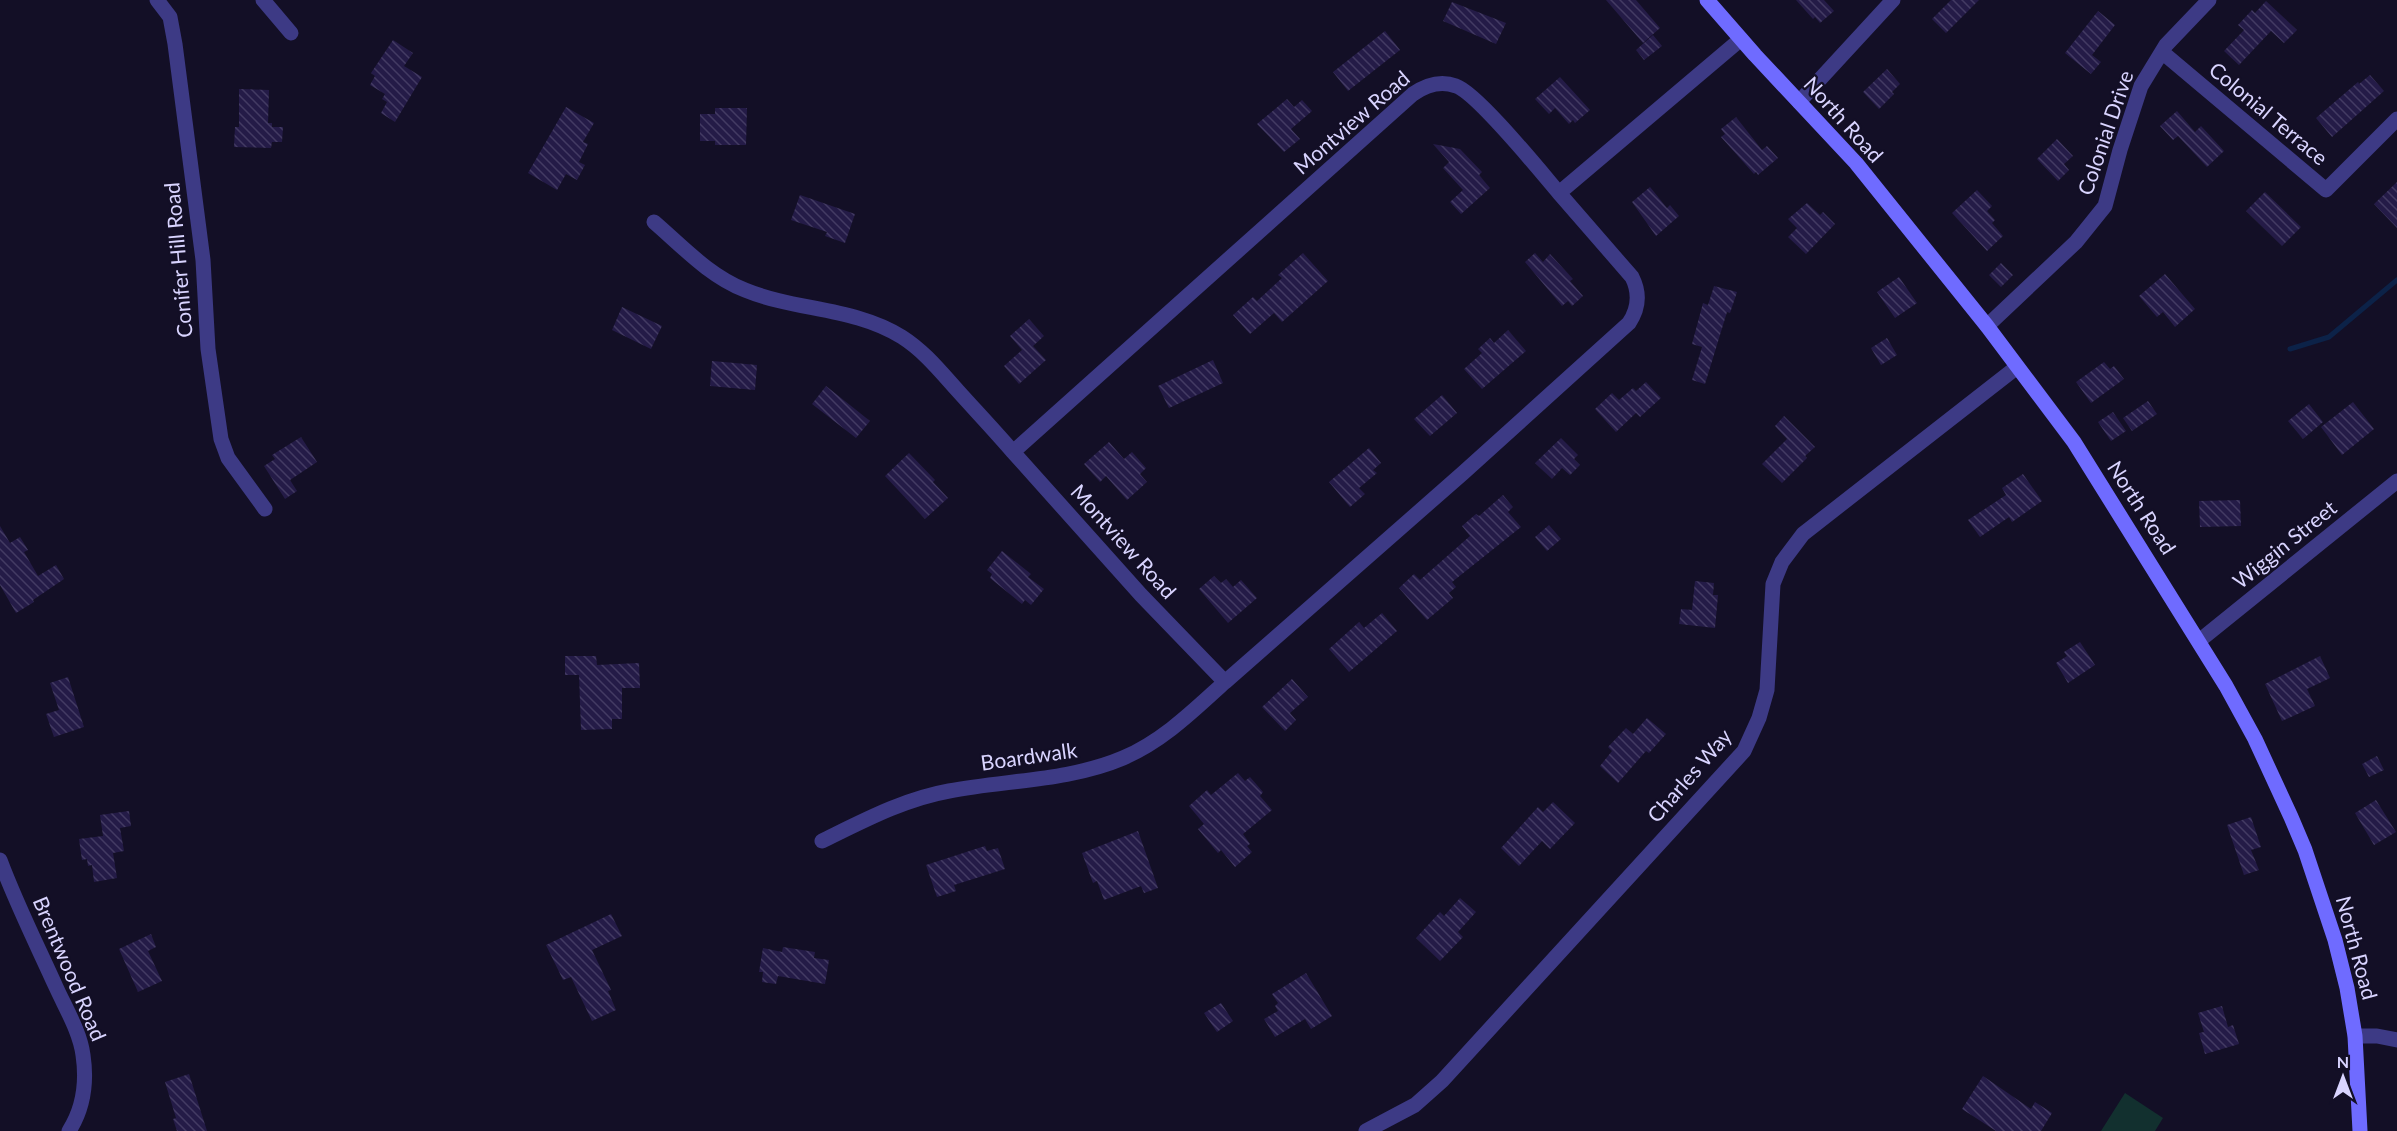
<svg xmlns="http://www.w3.org/2000/svg" width="2397" height="1131" font-family="Lato,sans-serif">
	<defs>
		<pattern id="building-back-hatch" width="6" height="6" patternUnits="userSpaceOnUse" patternTransform="scale(1.5)"><rect width="6" height="6" fill="#241b47"/><path d="M-1 5l2 2M0 0l6 6M5-1l2 2" fill="none" stroke="#433b63"/></pattern>
	</defs>
	<rect width="100%" height="100%" fill="#130f26"/>
	<path fill="#12302f" d="M2125,1093L2163,1118L2155,1131H2101Z"/>
	<g fill="none" stroke-linecap="round" stroke-linejoin="round">
		<path stroke="#0c2248" stroke-width="5" d="M2290,349L2329,337L2397,280"/>
	</g>
	<path fill="url(#building-back-hatch)" d="M1606,0H1636L1660,28L1643,43Z
		M1796,0H1824L1834,11L1820,23L1815,17L1813,19Z
		M1951,0H1979L1946,33L1932,19Z
		M2266,1L2297,30L2284,43L2271,31L2239,65L2224,51L2244,30L2238,25L2252,10L2255,13Z
		M1452,2L1506,23L1496,44L1443,21Z
		M2098,11L2115,25L2092,55L2101,62L2091,74L2065,53Z
		M1385,31L1400,50L1348,91L1333,72Z
		M1653,35L1662,46L1644,60L1636,50Z
		M393,40L413,53L404,66L422,77L395,122L381,113L387,102L382,99L385,94L370,85L375,76L371,73Z
		M1887,69L1900,84L1892,92L1894,94L1879,109L1863,92Z
		M2370,75L2384,91L2332,137L2316,118L2358,82L2359,84Z
		M1560,77L1590,110L1575,123L1573,120L1569,124L1555,108L1549,114L1535,99Z
		M239,89L269,90L268,123H272V127H283L282,142H272L271,148L234,147L235,127H239Z
		M1287,99L1294,107L1302,100L1312,111L1291,129L1300,139L1284,152L1257,124Z
		M566,107L594,123L583,142L588,144L579,162L585,165L577,180L566,174L557,190L528,173Z
		M715,108H747L746,145H715V141H700V114H715Z
		M2177,111L2195,132L2201,126L2224,151L2207,167L2178,136L2173,140L2160,126Z
		M1736,117L1762,150L1767,146L1778,158L1758,175L1756,172L1754,174L1721,137L1725,134L1721,129Z
		M2057,139L2073,156L2064,164L2069,170L2058,181L2037,159Z
		M1433,144L1460,149L1482,172L1479,175L1490,188L1461,214L1450,202L1463,190L1443,168L1449,162Z
		M2397,182V228L2374,204Z
		M1650,187L1667,208L1670,205L1679,216L1656,236L1632,202Z
		M1977,190L1992,206L1987,211L1995,220L1992,223L2003,236L1987,251L1952,213Z
		M2265,192L2301,227L2282,246L2246,211Z
		M800,195L855,214L845,243L825,236L827,232L791,220Z
		M1807,203L1820,215L1823,212L1835,224L1806,254L1788,237L1797,228L1788,219Z
		M1303,253L1328,281L1282,322L1274,313L1250,334L1233,315L1253,297L1257,301L1282,278L1278,275Z
		M1535,253L1543,262L1550,254L1573,279L1570,281L1583,296L1572,306L1568,301L1562,306L1525,262Z
		M2001,263L2013,275L2001,287L1989,275Z
		M2165,274L2195,309L2175,327L2163,312L2157,317L2139,296Z
		M1899,277L1917,303L1895,318L1877,292Z
		M1714,286L1737,292L1730,313L1727,312L1705,384L1692,380L1702,347L1692,344L1703,303L1708,305Z
		M622,307L662,326L651,349L612,330Z
		M1029,319L1044,336L1033,346L1046,360L1019,384L1004,366L1022,350L1010,336Z
		M1508,330L1526,351L1482,389L1464,369L1482,353L1478,349L1490,338L1494,343Z
		M1887,338L1897,355L1881,365L1871,348Z
		M1213,360L1223,383L1169,408L1158,386Z
		M712,361L757,365L755,390L710,386Z
		M2104,362L2110,369L2114,366L2124,379L2091,403L2076,382Z
		M1646,382L1661,398L1640,417L1636,413L1616,432L1595,409L1612,393L1619,400L1633,388L1636,391Z
		M826,386L870,421L856,438L812,404Z
		M1442,395L1457,413L1430,436L1414,419Z
		M2148,401L2157,414L2132,431L2123,418Z
		M2353,402L2374,429L2342,455L2321,427Z
		M2309,404L2323,422L2303,439L2288,421Z
		M2113,412L2126,431L2111,441L2098,422Z
		M1784,416L1815,447L1805,456L1807,458L1782,483L1762,464L1787,439L1775,426Z
		M301,437L317,462L290,480L297,491L285,499L264,466L275,459L272,455Z
		M1561,438L1578,455L1574,459L1580,465L1570,475L1562,468L1552,479L1535,463Z
		M1109,442L1124,459L1132,452L1146,468L1140,474L1147,482L1127,500L1106,476L1100,482L1084,464Z
		M1369,448L1381,463L1373,470L1377,473L1359,488L1365,494L1350,507L1329,482Z
		M909,453L935,480L933,482L948,498L925,519L885,476Z
		M2023,474L2042,501L2012,522L2009,517L1980,537L1968,520L2006,495L2002,488Z
		M1503,495L1513,507L1508,512L1521,527L1452,582L1456,587L1449,593L1453,598L1427,620L1399,588L1414,574L1420,580L1470,536L1462,526L1476,514L1479,516Z
		M2240,500L2241,526L2200,527L2199,501Z
		M1549,525L1561,539L1547,551L1535,537Z
		M0,526L10,543L20,537L28,550L24,552L38,576L56,565L64,579L33,600L34,602L16,613L0,585Z
		M1002,551L1031,574L1028,577L1044,589L1031,605L1025,600L1022,604L990,578L992,574L987,570Z
		M1214,576L1221,583L1226,579L1233,587L1241,580L1257,598L1228,623L1199,589Z
		M1695,581L1714,583L1713,595H1718L1715,628L1679,624L1681,609L1692,610Z
		M1382,613L1397,631L1349,672L1329,649L1359,622L1364,628Z
		M2080,642L2095,665L2068,683L2056,663L2067,656L2064,652Z
		M565,656H596L597,665L639,663L640,688H622V719H612V729L581,730L579,675H565Z
		M2320,656L2330,678L2307,689L2315,706L2282,721L2265,684Z
		M68,677L84,727L54,737L46,714L59,710L50,683Z
		M1292,679L1308,697L1290,713L1296,720L1285,731L1262,707Z
		M1647,718L1666,734L1649,753L1646,751L1618,783L1600,766L1612,751L1608,747L1626,728L1633,734Z
		M2377,756L2384,770L2369,777L2362,764Z
		M1238,773L1245,781L1250,777L1263,792L1260,796L1272,810L1243,834L1250,844L1247,846L1252,852L1235,867L1221,850L1218,853L1198,829L1204,824L1189,806L1207,790L1211,795Z
		M2376,800L2396,832L2374,845L2355,813Z
		M1553,802L1575,823L1550,849L1542,841L1519,866L1501,848L1538,807L1543,812Z
		M129,811L131,826L120,828L124,851L113,853L117,878L94,882L92,865L88,866L87,859L82,860L79,839L103,836L100,815Z
		M2251,817L2261,847L2251,850L2259,870L2244,875L2227,825Z
		M1138,831L1158,888L1144,893L1141,886L1104,900L1097,881L1093,883L1082,853Z
		M985,846L987,851L998,848L1005,869L954,885L956,891L937,897L926,865Z
		M1460,898L1476,912L1458,932L1463,937L1440,961L1416,938L1440,912L1444,916Z
		M611,914L622,936L592,950L611,990L608,991L616,1010L592,1021L571,977L563,980L546,945Z
		M151,934L156,947L148,951L162,981L138,992L119,949Z
		M783,947L815,952L814,958L829,960L825,984L778,976L776,984L762,982L763,972H759L763,948L782,952Z
		M1306,973L1332,1016L1311,1029L1305,1019L1275,1037L1264,1019L1278,1011L1275,1006L1278,1003L1272,994Z
		M1221,1003L1233,1021L1217,1032L1204,1013Z
		M2222,1006L2228,1027L2233,1025L2239,1044L2205,1054L2199,1033L2204,1032L2198,1013Z
		M189,1074L207,1131H177L173,1119L176,1118L165,1082Z
		M1983,1076L2031,1109L2035,1102L2052,1113L2041,1131H1996L1962,1109Z"/>
	<g fill="none" stroke-linecap="round" stroke-linejoin="round">
		<path stroke="#3d3a85" stroke-width="15" d="M157,0L170,17L175,44L203,260L208,349L221,439L228,458L265,509
			M263,0L291,33
			M2162,52L2326,190L2397,119
			M1799,102L1893,0
			M1559,193C1541,172 1477,93 1456,86C1440,80 1426,85 1413,94L1013,452L1141,595L1225,682L1463,473L1629,323C1639,308 1640,293 1632,277L1559,193L1741,39
			M654,222C682,246 709,276 745,290C796,311 854,307 902,337C924,351 940,371 958,391C976,411 995,431 1013,452
			M1987,326L2076,242L2105,206L2120,150L2141,86L2166,45L2209,0
			M2199,641L2397,481
			M822,841C863,821 904,799 949,791C1006,780 1069,781 1123,758C1163,741 1194,710 1225,682
			M0,860C16,903 37,945 56,987C66,1009 80,1032 83,1055C87,1082 83,1109 69,1131
			M2355,1036H2377L2397,1040
			M1366,1131L1415,1105L1442,1081L1744,751L1759,718L1767,690L1773,584L1782,562L1803,534L2017,367"/>
		<path stroke="#6f6bff" stroke-width="15" d="M1707,0L1755,55L1856,163L1987,326L2074,442L2226,686L2255,739L2291,817L2305,850L2335,940L2347,988L2355,1036L2360,1131"/>
	</g>
	<g text-anchor="middle" stroke-width="4.5" stroke-linejoin="round" paint-order="stroke">
		<g font-size="21" fill="#d9d4ff" stroke="#130f26">
			<text transform="translate(2268 114) rotate(40)" y="7">Colonial Terrace</text>
			<text transform="translate(1843 120) rotate(48)" y="7">North Road</text>
			<text transform="translate(1352 123) rotate(-41)" y="7">Montview Road</text>
			<text transform="translate(2106 133) rotate(-71)" y="7">Colonial Drive</text>
			<text transform="translate(179 260) rotate(-95)" y="7">Conifer Hill Road</text>
			<text transform="translate(2141 508) rotate(57)" y="7">North Road</text>
			<text transform="translate(1123 542) rotate(48)" y="7">Montview Road</text>
			<text transform="translate(2285 545) rotate(-39)" y="7">Wiggin Street</text>
			<text transform="translate(1029 757) rotate(-8)" y="7">Boardwalk</text>
			<text transform="translate(1690 776) rotate(-49)" y="7">Charles Way</text>
			<text transform="translate(2356 948) rotate(75)" y="7">North Road</text>
			<text transform="translate(69 969) rotate(67)" y="7">Brentwood Road</text>
		</g>
	</g>
	<g transform="translate(2343 1077)" stroke="#130f26" stroke-width="4.5" paint-order="stroke">
	<path d="M0-4.5L10 22L0 15L-10 22Z" fill="#d9d4ff"/>
	<text y="-9" font-size="16" font-weight="bold" text-anchor="middle" fill="#d9d4ff">N</text>
	</g>
</svg>
